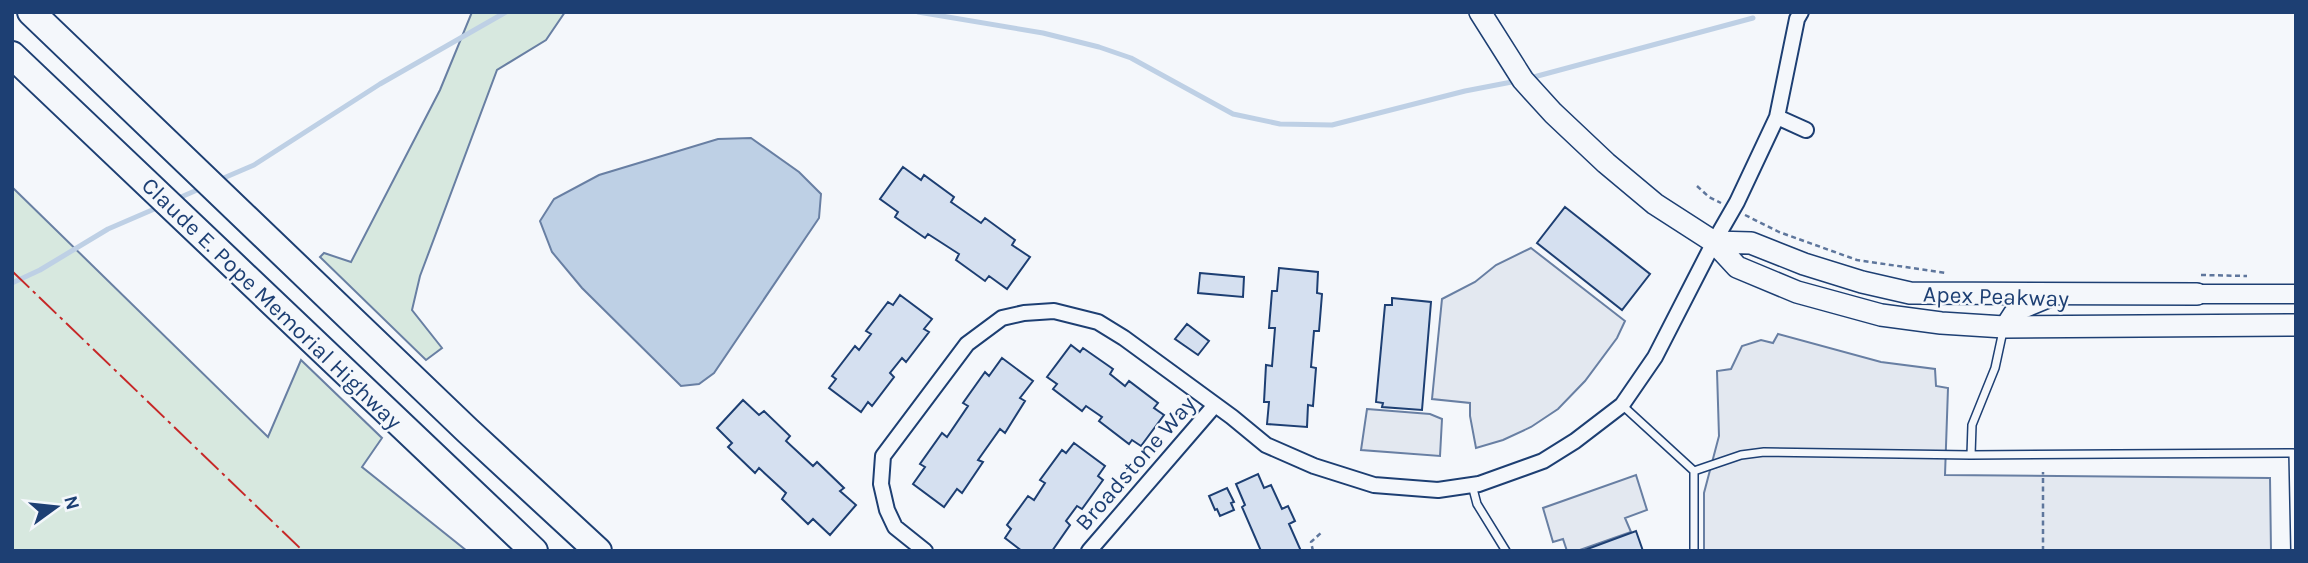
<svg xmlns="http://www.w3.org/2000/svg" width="2308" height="563" font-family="Karla,sans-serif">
	<rect width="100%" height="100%" fill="#f4f7fb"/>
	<path fill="#d7e8df" stroke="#687fa3" stroke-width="2" d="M472,12H565L546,40L497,70L420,276L412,310L442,348L426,360L320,257L324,253L351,262L440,90Z
		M12,187L268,437L301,360L382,438L362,467L467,551H12Z"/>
	<path fill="#e3e8f0" stroke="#687fa3" stroke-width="2" d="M1531,248L1625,321L1617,338L1585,381L1558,409L1531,427L1503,440L1476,448L1470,416V403L1432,399L1442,299L1475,282L1496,265Z
		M1778,334L1881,362L1935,369L1936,386L1948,388L1945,475L2270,478L2271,551H1704V493L1719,436L1717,371L1731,369L1742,346L1761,340L1773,343Z
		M1367,409L1430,414L1442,419L1440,456L1361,450Z
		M1636,475L1647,510L1625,518L1631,532L1577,551H1567L1563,539L1553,542L1543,508Z"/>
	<path fill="#bed0e5" stroke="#687fa3" stroke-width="2" d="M751,138L799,172L821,194L819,218L714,373L699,384L681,386L582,288L552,252L540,221L554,199L599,175L718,139Z"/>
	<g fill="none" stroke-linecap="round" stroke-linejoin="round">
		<path stroke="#bed0e5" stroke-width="5" d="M918,12L1043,33L1099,47L1131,58L1233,114L1280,124L1332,125L1465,91L1517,81
			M1530,78L1753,18
			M219,180L254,165L380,84L506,12
			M174,200L204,187
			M12,283L40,270L108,229L159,207"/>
	</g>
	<path fill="#d5e0f0" stroke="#1d3f73" stroke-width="2" d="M903,167L921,180L924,175L954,197L951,202L981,223L985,218L1015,240L1012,245L1030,257L1007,289L989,276L985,281L956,260L959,254L928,234L925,238L895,217L898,212L880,199Z
		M1565,207L1650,274L1622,310L1537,243Z
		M1279,268L1318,272L1317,293L1322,294L1319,331H1314L1311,367L1316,368L1313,406L1308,405L1307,427L1267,424L1269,402H1264L1266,365L1272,366L1275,328H1269L1272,291H1277Z
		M1200,273L1244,277L1243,297L1198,293Z
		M900,295L932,319L924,329L929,332L906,362L902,358L890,373L894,377L872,406L868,402L861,412L829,388L836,379L832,376L855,346L859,350L871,334L866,331L888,302L893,305Z
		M1392,298L1431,302L1422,410L1382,407L1383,403L1376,402L1385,305H1392Z
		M1187,324L1209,341L1198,355L1175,339Z
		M1071,345L1080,352L1083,348L1113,369L1110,374L1125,386L1129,381L1158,403L1154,408L1164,415L1141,446L1132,440L1129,444L1099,421L1102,417L1086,406L1082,411L1053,389L1057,384L1047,377Z
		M1002,358L1033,381L1020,398L1025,401L1005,433L1000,429L978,460L983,462L962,493L957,489L944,507L913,484L925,467L920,464L942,433L947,437L968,406L963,403L985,372L989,376Z
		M743,400L759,415L764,411L790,436L786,441L813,466L817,462L844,488L840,491L856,505L830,535L813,519L808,524L782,499L786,493L759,468L755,473L728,447L732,443L717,428Z
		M1074,443L1105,466L1098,476L1103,480L1082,509L1077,506L1066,521L1070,525L1052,551H1022L1005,538L1011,529L1007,525L1028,496L1034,500L1045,483L1040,480L1062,450L1066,453Z
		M1258,474L1264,488L1271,485L1282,509L1288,506L1295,521L1289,524L1301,551H1261L1242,507L1245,505L1236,484Z
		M1227,488L1234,502L1231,503L1234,510L1220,516L1217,509L1215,510L1209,496Z
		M1636,531L1643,551H1582Z"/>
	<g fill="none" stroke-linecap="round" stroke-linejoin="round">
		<g stroke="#1d3f73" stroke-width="10">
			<path id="service" d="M2003,331L1995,368L1972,425L1971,455L2293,453L2295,551
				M1622,405L1694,471V551
				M1694,471L1741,455L1764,452L1971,455
				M1472,485L1477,504L1506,551"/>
		</g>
		<g stroke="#1d3f73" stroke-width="18">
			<path id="minor" d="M1777,117L1806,130
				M925,551L895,527L887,510L881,484L883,456L967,344L1002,318L1024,313L1054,311L1098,322L1124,338L1232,417L1266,445L1314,466L1374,485L1438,490L1479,484L1543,461L1575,441L1622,405L1655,357L1714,242L1737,202L1777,117L1797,19L1801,12
				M1089,551L1215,405"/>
		</g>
		<g stroke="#1d3f73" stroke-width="21">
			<path id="tertiary" d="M2197,294H2296
				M2004,327L2013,313L2054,296"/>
		</g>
		<g stroke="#1d3f73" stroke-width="24">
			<path id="secondary" d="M1480,12L1523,80L1553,113L1606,163L1655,204L1714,242L1737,267L1797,292L1881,315L1941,323L2004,327L2296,325
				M1714,242L1751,243L1804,264L1862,282L1910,293L2197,294"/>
		</g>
		<g stroke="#1d3f73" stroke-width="30">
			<path id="motorway" d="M31,12L467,430L598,551
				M12,55L534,551"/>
		</g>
		<path stroke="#5e769c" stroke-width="2.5" stroke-dasharray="5 3.5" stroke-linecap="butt" d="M1697,186L1709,197L1721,203
			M1745,215L1779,232L1857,260L1946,273
			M2201,275L2247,276
			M1313,551L1311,542L1322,532
			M2043,551V472"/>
		<use href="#service" stroke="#f4f7fb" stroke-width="7"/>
		<use href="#minor" stroke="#f4f7fb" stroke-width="14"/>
		<use href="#tertiary" stroke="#f4f7fb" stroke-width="18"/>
		<use href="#secondary" stroke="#f4f7fb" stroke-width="21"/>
		<use href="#motorway" stroke="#f4f7fb" stroke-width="26"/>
		<path stroke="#c62828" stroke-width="2" stroke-dasharray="24 5 3.5 5" stroke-linecap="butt" d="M12,271L303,551"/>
	</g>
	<g text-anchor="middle" stroke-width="5" stroke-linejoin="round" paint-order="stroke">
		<g font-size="23" fill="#1d3f73" stroke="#f4f7fb">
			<text transform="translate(1996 296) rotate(2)" y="8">Apex Peakway</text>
			<text transform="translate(272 303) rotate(44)" y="8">Claude E. Pope Memorial Highway</text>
			<text transform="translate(1135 463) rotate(-49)" y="8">Broadstone Way</text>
		</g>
	</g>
	<rect width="2308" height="563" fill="none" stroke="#1d3f73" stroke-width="28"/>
	<g transform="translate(56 507) rotate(75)" stroke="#f4f7fb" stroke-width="5" paint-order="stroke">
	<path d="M0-5L12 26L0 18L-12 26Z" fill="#1d3f73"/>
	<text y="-10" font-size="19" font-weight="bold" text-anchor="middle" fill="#1d3f73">N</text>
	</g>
</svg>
